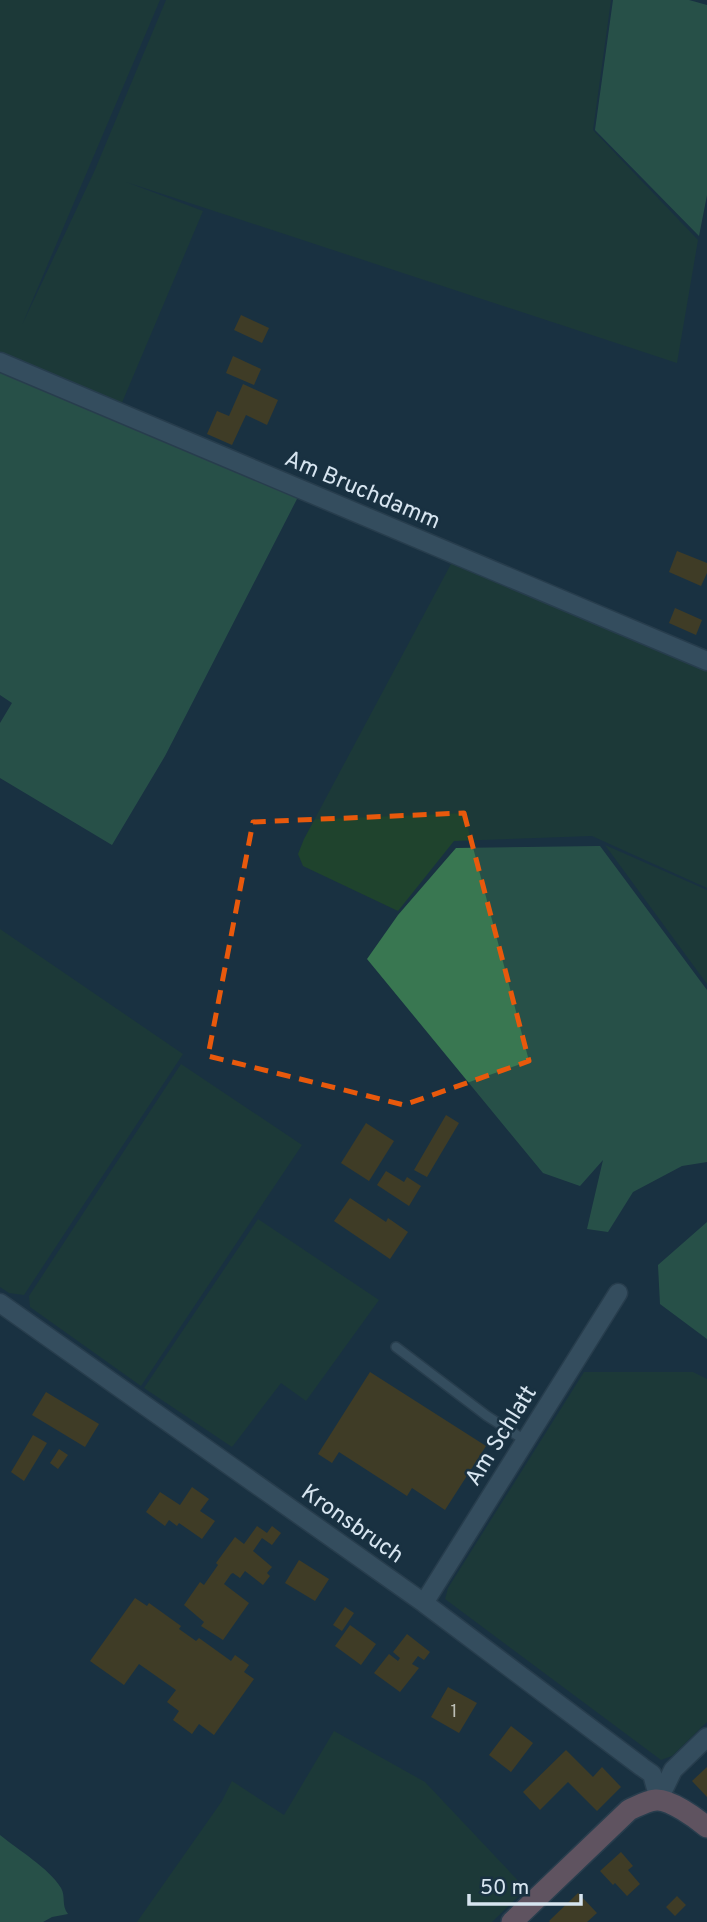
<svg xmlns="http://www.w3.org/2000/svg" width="707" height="1922" font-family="Overpass,sans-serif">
	<rect width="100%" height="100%" fill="#193141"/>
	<path fill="#1f432d" d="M0,0H160L22,325L94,172L166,0H611L593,130L698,240L677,363L126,182L203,211L121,405L0,352Z
		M459,563L707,669V888L592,836L454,841L398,911L303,866L298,854L304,839L451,564Z
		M605,845L707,890V984Z
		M0,929L183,1054L24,1295L9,1293L0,1287Z
		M181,1064L302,1145L141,1386L30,1307L29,1296Z
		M258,1219L379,1300L306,1401L281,1383L232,1447L144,1388Z
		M584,1372H693L707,1379V1722L672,1756L661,1760L445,1599L448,1588Z
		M334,1731L425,1782L526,1889L492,1922H137L222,1801L232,1781L284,1815Z"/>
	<path fill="#397751" d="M613,0H689L707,5V195L699,236L595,130Z
		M0,368L298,497L165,756L112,845L0,778V723L12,703L0,695Z
		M600,846L707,990V1162L682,1166L633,1192L608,1232L587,1229L603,1160L580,1186L543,1173L367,959L398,915L456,848Z
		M707,1222V1339L660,1304L658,1265Z
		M0,1835C18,1850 49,1868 61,1888C66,1897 61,1905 68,1914L52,1917L43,1922H0Z"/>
	<path fill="#6d4905" d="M241,315L269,328L262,343L234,330Z
		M233,356L261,369L254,385L226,373Z
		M243,384L278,400L267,425L246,415L232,445L207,434L217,411L229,416Z
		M677,551L707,563V573L701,586L669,572Z
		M675,608L702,620L696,635L669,623Z
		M446,1115L459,1123L427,1177L414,1170Z
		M366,1123L394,1141L369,1181L341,1163Z
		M386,1171L404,1182L407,1177L421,1186L409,1206L377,1185Z
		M350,1198L386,1222L388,1218L408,1232L390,1259L334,1221Z
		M370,1372L486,1446L445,1510L412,1488L407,1496L339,1452L332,1463L318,1454Z
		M46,1392L99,1424L85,1447L32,1415Z
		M33,1435L47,1443L24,1481L11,1472Z
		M59,1449L68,1455L58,1469L50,1463Z
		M192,1487L209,1499L200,1511L215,1521L202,1539L179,1523L177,1526L169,1520L165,1526L146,1512L160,1492L180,1505Z
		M257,1526L267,1533L272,1526L281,1533L272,1545L262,1538L253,1551L272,1567L267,1573L270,1576L263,1585L245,1571L240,1578L233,1573L231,1574L224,1584L249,1603L223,1640L201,1626L204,1622L184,1605L200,1582L204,1585L218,1565L216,1563L235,1537L244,1544Z
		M299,1560L329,1579L315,1601L285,1583Z
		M135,1598L147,1606L149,1603L181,1626L179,1629L196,1641L199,1638L231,1661L235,1655L249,1665L244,1672L254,1679L214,1735L199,1724L192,1734L173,1720L179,1711L167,1702L176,1690L139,1664L124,1685L90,1661Z
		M345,1607L354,1613L342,1631L333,1625Z
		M350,1625L376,1644L361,1665L335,1646Z
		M407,1634L430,1652L424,1660L418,1656L412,1664L419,1668L400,1692L374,1673L389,1654L398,1661L400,1658L393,1652Z
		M448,1687L477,1703L459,1733L431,1717Z
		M511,1726L533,1743L511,1772L489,1755Z
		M566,1750L593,1777L602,1767L621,1787L597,1811L568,1782L540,1810L523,1792Z
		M707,1767V1797L692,1781Z
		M621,1852L633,1866L628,1870L640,1884L627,1896L615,1883L613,1885L600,1871Z
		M578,1893L597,1913L587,1922H550L549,1921Z
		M677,1896L686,1905L675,1916L666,1907Z"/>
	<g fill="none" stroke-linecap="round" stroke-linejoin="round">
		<g stroke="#394d5b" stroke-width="12">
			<path id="lane" d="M396,1347L487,1416L526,1441"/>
		</g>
		<g stroke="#394d5b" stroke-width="21">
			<path id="street" d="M0,362L707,661
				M0,1303L424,1603L642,1767L652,1774L659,1799
				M424,1603L618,1293
				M659,1799L673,1770L707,1737"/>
		</g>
		<g stroke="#394d5b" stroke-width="24">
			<path id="primary" d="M512,1922L629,1810C638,1806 646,1801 656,1800C670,1799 696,1818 707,1827"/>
		</g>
		<use href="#lane" stroke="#556f81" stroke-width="9"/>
		<use href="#street" stroke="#556f81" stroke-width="18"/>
		<use href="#primary" stroke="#b37c85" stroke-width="21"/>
	</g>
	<path d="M0 0H707V1922H0ZM464,813L529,1061L404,1105L208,1056L253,822Z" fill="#193141" fill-opacity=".55" fill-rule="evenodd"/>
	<path fill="none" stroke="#e8590c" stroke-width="5" stroke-dasharray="14 9" stroke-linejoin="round" d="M464,813L529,1061L404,1105L208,1056L253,822Z"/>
	<g text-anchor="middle" stroke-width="5" stroke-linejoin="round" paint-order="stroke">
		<g font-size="19" fill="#bcbeb5">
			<text x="454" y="1717">1</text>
		</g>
		<g font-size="23" fill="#d7e5f0" stroke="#193141">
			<text transform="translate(363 489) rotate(23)" y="8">Am Bruchdamm</text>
			<text transform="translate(500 1435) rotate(-58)" y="8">Am Schlatt</text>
			<text transform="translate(353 1523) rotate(35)" y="8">Kronsbruch</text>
		</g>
	</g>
	<path d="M469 1894v10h112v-10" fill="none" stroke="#d7e5f0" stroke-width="3.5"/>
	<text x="480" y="1894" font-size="21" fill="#d7e5f0" stroke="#193141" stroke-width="5" paint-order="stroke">50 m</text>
</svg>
